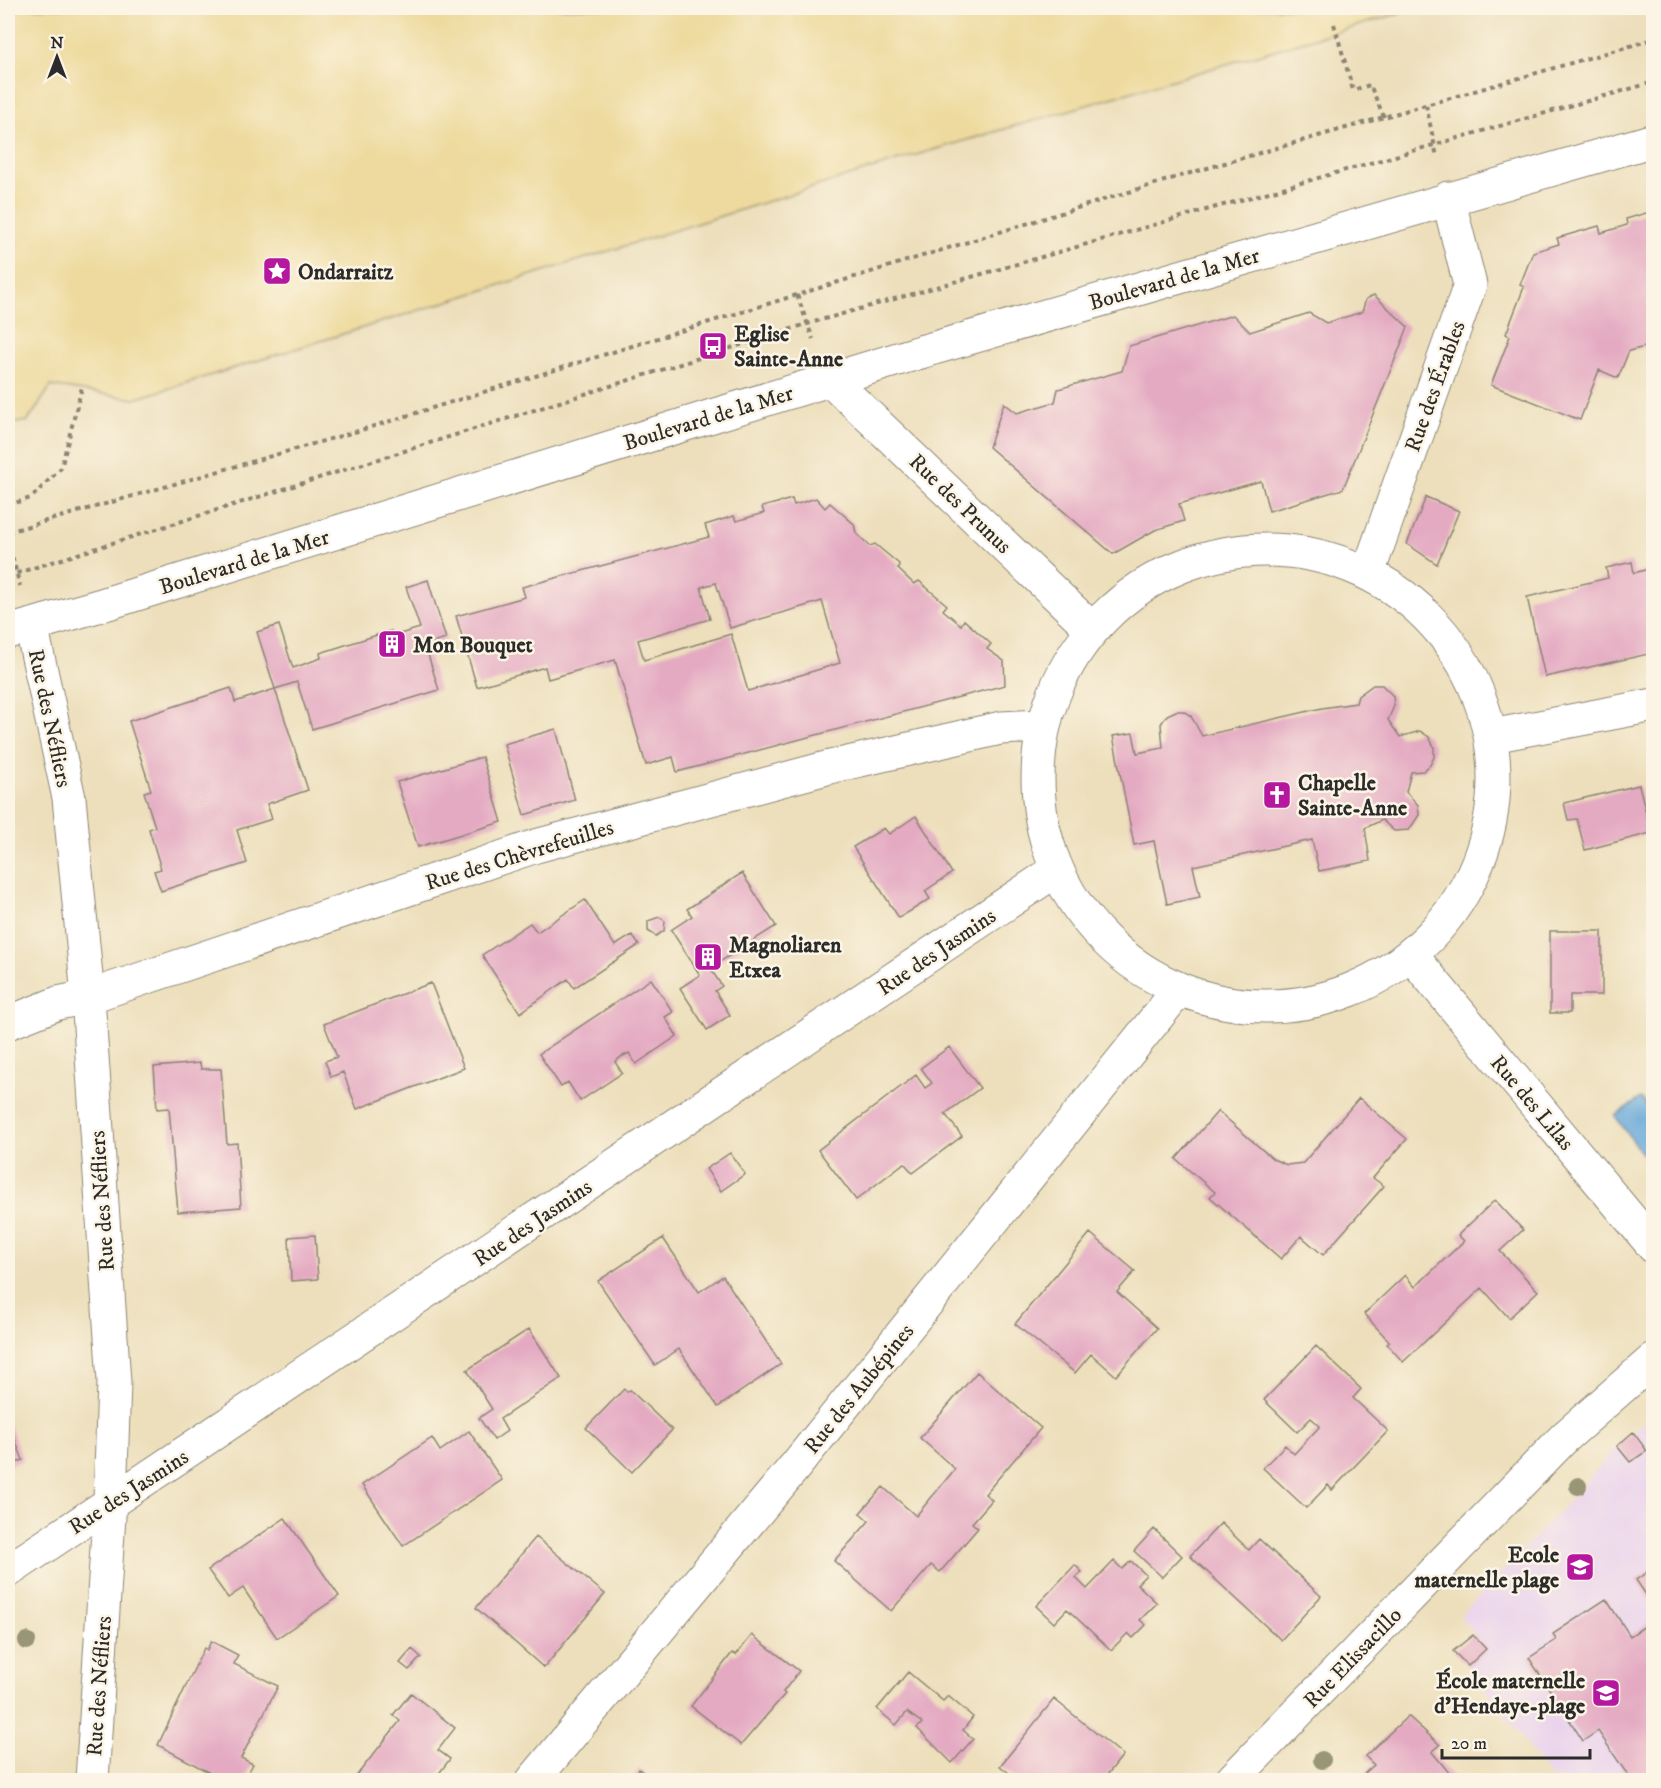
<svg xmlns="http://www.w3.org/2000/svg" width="1661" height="1788" font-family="'IM FELL DW Pica',serif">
	<rect width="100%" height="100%" fill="#fcf5e5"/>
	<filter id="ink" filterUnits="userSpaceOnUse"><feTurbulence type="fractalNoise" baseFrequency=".0167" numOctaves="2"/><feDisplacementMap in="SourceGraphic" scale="12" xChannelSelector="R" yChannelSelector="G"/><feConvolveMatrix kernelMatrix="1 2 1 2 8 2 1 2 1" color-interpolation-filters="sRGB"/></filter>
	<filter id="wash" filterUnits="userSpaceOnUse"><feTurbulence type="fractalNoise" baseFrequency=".008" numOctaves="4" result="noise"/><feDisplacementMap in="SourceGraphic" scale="24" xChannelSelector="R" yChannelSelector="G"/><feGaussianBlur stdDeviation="1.35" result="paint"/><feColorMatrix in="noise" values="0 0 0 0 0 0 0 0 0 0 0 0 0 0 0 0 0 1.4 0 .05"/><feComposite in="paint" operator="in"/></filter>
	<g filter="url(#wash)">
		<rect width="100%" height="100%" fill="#eddfbc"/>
		<path fill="#e9d2ed" d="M1653,1413V1780H1553L1468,1666L1486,1649L1460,1616L1578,1492L1617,1446L1630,1462L1647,1451L1633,1432Z"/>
		<path fill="#eeda9e" stroke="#8c8264" stroke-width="1.5" d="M8,8H1418L916,155L135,399L51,386L28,421L8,424Z"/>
		<path fill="#65a7d9" stroke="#486982" stroke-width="1.5" d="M1641,1098L1653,1115V1169L1615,1116Z"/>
		<g id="blocks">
			<path fill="#e4aac2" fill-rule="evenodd" d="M1653,211V345L1629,351L1618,378L1599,370L1580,420L1491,385L1510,336L1506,334L1524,287L1520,285L1533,252L1559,244L1557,238L1599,226L1601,233L1627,225L1626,219Z
				M1374,295L1408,327L1343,489L1269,511L1261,481L1179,504L1184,521L1155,530L1113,554L989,447L1004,403L1017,413L1055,402L1058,389L1122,371L1129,346L1233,315L1250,332L1309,313L1326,323L1362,312L1366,299Z
				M1426,497L1459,511L1437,564L1407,544Z
				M816,498L825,508L830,503L854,524L856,533L870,546L875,544L899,564L898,569L914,584L919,581L947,605L943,610L961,625L964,620L991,644L987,649L1004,661L1005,685L677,772L673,757L646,765L615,660L548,679L545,667L477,687L456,616L525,597L522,587L709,537L705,525L734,516L736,521L764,513L762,507L792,499L794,505ZM716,583L730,628L822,601L840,663L748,691L731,634L644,660L638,640L710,619L701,587Z
				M1632,562L1634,573L1652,568L1653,574V653L1545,677L1527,597L1608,578L1606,568Z
				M428,580L446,639L425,645L439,690L312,729L297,682L275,689L257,632L279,625L293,668L321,658L320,653L377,635L391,631L393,636L420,628L406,587Z
				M1373,685H1382L1393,696L1394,706L1388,720L1400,737L1420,731L1429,737L1434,747V757L1430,765L1423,771L1411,772L1406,792L1418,805L1419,815L1409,830L1394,831L1382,820L1365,828L1370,861L1319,871L1312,840L1193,866L1200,897L1167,904L1154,841L1134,845L1113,736L1133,733L1137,753L1163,748L1161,724L1167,715L1176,711H1183L1191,716L1202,736L1322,708L1356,703L1358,696Z
				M231,688L235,702L275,689L308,790L267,804L272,819L237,830L247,863L161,891L154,871L161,869L149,829L155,827L144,792L151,790L129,721Z
				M556,729L575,800L524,815L504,744Z
				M482,757L502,822L418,847L397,782Z
				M1639,785L1651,833L1585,850L1577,819L1568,820L1564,803Z
				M916,816L952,873L925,891L930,899L899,918L853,847L884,828L889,834Z
				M742,873L776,926L710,968L722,986L715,991L730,1015L707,1030L680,988L700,975L671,930L692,916L687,909Z
				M585,900L615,946L632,935L639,945L574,988L568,979L520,1013L482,955L530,923L537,932Z
				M659,917L665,921L664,931L656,936L648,931V921Z
				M1550,931H1602V995H1570V1013H1550Z
				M651,979L673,1012L665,1017L677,1036L636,1064L629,1053L621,1057L615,1062L622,1073L580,1101L568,1082L561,1087L539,1054Z
				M431,983L464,1068L357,1109L343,1072L331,1077L325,1061L337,1057L324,1024Z
				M949,1047L980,1088L945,1114L962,1136L913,1173L904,1163L856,1200L818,1150L916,1075L925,1088L932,1083L921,1068Z
				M200,1063L201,1069H221L227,1144L237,1143L241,1207L178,1212L169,1108L157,1109L154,1067Z
				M1359,1098L1407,1139L1373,1178L1384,1186L1323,1255L1301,1236L1281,1259L1210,1197L1215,1192L1176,1159L1218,1111L1273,1159L1287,1165L1303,1163Z
				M730,1153L745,1174L721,1191L706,1169Z
				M1495,1200L1523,1230L1500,1251L1538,1291L1509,1318L1482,1288L1403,1362L1387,1344L1390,1342L1364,1314L1405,1275L1415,1287L1464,1241L1458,1235Z
				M1090,1233L1135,1271L1117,1292L1157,1328L1116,1376L1091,1354L1075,1373L1015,1324Z
				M315,1235L318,1279L291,1281L289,1237Z
				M663,1238L699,1292L723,1276L781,1364L718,1407L679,1349L655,1365L598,1281Z
				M529,1329L561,1378L500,1419L507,1431L494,1440L479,1418L492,1409L467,1370Z
				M1316,1346L1361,1389L1353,1398L1388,1431L1332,1490L1328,1485L1306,1508L1263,1468L1285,1445L1294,1454L1320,1426L1311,1418L1297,1432L1264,1400Z
				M977,1372L1041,1428L985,1494L992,1500L972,1523L978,1528L940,1572L931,1565L891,1611L834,1561L869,1521L860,1513L883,1487L916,1516L955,1469L920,1438Z
				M624,1389L627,1392L630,1390L672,1430L632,1472L586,1428Z
				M8,1422L23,1460L8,1467Z
				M469,1431L502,1480L403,1546L362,1485L432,1438L440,1451Z
				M1633,1432L1647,1451L1630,1462L1617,1446Z
				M285,1518L339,1596L277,1638L243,1588L228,1598L208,1570Z
				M1221,1523L1249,1550L1259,1539L1321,1596L1281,1640L1190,1556Z
				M1154,1529L1182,1556L1162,1577L1134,1551Z
				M536,1537L605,1594L544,1668L476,1608Z
				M1114,1561L1122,1569L1131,1561L1146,1575L1137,1584L1157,1603L1140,1620L1146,1625L1133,1638L1128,1633L1111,1650L1067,1609L1054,1623L1036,1606L1075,1565L1082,1572L1076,1578L1087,1589Z
				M1653,1568V1605L1636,1580Z
				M1606,1599L1630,1636L1653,1621V1780H1631L1598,1731L1583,1741L1529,1658L1556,1640L1553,1634Z
				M752,1635L799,1671L783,1692L785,1694L741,1745L691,1706L732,1653L736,1655Z
				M1473,1635L1486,1649L1468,1666L1453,1651Z
				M211,1641L238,1655L234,1664L278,1686L241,1758L253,1764L244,1780H223L158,1745L204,1648L207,1650Z
				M412,1649L421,1657L409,1670L400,1663Z
				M908,1672L943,1701L948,1696L973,1717L963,1730L973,1739L952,1763L917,1728L922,1723L907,1712L896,1725L877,1709Z
				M411,1693L455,1728L438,1750L450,1759L434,1780H353L400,1721L393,1715Z
				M1054,1699L1123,1755L1103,1780H1018L1000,1766Z
				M1408,1716L1440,1745L1432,1752L1455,1780H1357L1374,1765L1365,1756Z
				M639,1769L653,1780H630Z"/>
		</g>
	</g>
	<g filter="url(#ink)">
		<use href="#blocks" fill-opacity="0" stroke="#8c8574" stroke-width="1.5"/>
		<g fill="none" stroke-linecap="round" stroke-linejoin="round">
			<g stroke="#8c8574" stroke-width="35">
				<path id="minor" d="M830,379L1092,629
					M712,416L924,351
					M1038 778a228 228 0 1 1 456 0a228 228 0 1 1-456 0Z
					M1368,573L1470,285L1448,198
					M31,625L69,798L88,997L114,1382L110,1501L92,1780
					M8,632L108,603
					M1492,736L1654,705
					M1412,956L1654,1247
					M8,1023L58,1003L88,997L536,846L830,767L1001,728L1042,726
					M8,1571L1055,871
					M533,1780L797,1464L1178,991
					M1232,1780L1564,1438L1654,1359"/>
			</g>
			<g stroke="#8c8574" stroke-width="35">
				<path id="secondary" d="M924,351L1654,140
					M108,603L712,416"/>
			</g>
			<path stroke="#8c8574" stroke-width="4" stroke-dasharray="4.5 4.5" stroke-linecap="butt" d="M1334,24L1353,90L1370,85L1384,117
				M1426,105L1437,157
				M797,295L813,339
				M8,505L31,498L61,468L82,387
				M8,532L358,431L1187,174L1654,39
				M8,540L20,586
				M8,576L807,324L1654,82"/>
			<use href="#minor" stroke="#fff" stroke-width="33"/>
			<use href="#secondary" stroke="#fff" stroke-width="33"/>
		</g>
		<g fill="#999677">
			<circle cx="1578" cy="1486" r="9"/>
			<circle cx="27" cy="1641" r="9"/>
			<circle cx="1322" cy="1760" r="9"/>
		</g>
	</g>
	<defs>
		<g id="sight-square" transform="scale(1.5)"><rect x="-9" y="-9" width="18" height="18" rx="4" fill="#b5179e" stroke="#fcf5e5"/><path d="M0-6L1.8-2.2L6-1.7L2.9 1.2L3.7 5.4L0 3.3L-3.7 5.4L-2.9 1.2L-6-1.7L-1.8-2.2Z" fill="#fff"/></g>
		<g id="bus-square" transform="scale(1.5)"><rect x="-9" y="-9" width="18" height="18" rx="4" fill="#b5179e" stroke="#fcf5e5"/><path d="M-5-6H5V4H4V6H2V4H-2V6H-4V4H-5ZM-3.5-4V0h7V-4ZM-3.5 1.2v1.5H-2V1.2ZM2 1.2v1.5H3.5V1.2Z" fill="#fff"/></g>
		<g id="building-square" transform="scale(1.5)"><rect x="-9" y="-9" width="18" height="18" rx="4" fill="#b5179e" stroke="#fcf5e5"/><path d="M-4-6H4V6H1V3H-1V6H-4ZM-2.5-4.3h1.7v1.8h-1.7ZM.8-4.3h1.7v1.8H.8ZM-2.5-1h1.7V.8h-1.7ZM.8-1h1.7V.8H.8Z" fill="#fff"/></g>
		<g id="church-square" transform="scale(1.5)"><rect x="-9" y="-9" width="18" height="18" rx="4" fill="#b5179e" stroke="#fcf5e5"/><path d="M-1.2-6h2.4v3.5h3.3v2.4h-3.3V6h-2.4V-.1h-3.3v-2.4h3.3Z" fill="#fff"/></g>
		<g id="school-square" transform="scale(1.5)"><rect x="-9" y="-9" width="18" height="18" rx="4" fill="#b5179e" stroke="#fcf5e5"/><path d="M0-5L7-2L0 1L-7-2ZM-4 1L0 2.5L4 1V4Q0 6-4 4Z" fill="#fff"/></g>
	</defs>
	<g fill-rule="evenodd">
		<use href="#sight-square" x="277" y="271"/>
		<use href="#bus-square" x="713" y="346"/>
		<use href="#building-square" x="392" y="644"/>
		<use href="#church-square" x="1277" y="795"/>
		<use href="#building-square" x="708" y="957"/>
		<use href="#school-square" x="1580" y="1567"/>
		<use href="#school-square" x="1606" y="1693"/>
	</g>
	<g text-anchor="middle" stroke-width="5" stroke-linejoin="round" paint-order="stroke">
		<g font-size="22" font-weight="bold" fill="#2b2b2b" stroke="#fcf5e5" text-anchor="start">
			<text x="298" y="279">Ondarraitz</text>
			<text x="734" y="341">Eglise<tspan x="734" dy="25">Sainte-Anne</tspan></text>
			<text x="413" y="652">Mon Bouquet</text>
			<text x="1298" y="790">Chapelle<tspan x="1298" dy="25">Sainte-Anne</tspan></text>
			<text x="729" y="952">Magnoliaren<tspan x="729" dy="25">Etxea</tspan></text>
			<text x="1559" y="1562" text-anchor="end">Ecole<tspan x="1559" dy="25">maternelle plage</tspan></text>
			<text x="1585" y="1688" text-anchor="end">École maternelle<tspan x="1585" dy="25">d'Hendaye-plage</tspan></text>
		</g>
		<g font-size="22" fill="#2b2b2b" stroke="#fcf5e5">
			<text transform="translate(1174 278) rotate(-16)" y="8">Boulevard de la Mer</text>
			<text transform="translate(1434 386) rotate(-70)" y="8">Rue des Érables</text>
			<text transform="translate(708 417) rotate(-17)" y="8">Boulevard de la Mer</text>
			<text transform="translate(961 503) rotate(44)" y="8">Rue des Prunus</text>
			<text transform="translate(244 561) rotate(-17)" y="8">Boulevard de la Mer</text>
			<text transform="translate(51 718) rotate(78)" y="8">Rue des Néfliers</text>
			<text transform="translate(519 854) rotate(-17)" y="8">Rue des Chèvrefeuilles</text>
			<text transform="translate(936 951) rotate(-34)" y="8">Rue des Jasmins</text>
			<text transform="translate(1533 1102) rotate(50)" y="8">Rue des Lilas</text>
			<text transform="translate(101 1201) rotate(-94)" y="8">Rue des Néfliers</text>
			<text transform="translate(532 1222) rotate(-34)" y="8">Rue des Jasmins</text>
			<text transform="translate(858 1388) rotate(-51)" y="8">Rue des Aubépines</text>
			<text transform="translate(128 1491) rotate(-33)" y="8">Rue des Jasmins</text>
			<text transform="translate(1352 1657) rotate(-46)" y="8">Rue Elissacillo</text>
			<text transform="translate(98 1686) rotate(-86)" y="8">Rue des Néfliers</text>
		</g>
	</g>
	<rect width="1661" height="1788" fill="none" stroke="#fcf5e5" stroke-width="30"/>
	<g transform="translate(57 57)" stroke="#fcf5e5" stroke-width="4.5" paint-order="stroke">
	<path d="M0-4.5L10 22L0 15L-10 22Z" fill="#2b2b2b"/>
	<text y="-9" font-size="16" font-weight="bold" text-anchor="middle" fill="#2b2b2b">N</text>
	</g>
	<path d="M1442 1749v9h148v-9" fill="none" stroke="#2b2b2b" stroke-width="3"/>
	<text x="1451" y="1749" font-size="18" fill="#2b2b2b" stroke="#fcf5e5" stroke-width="4.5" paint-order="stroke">20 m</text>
</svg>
